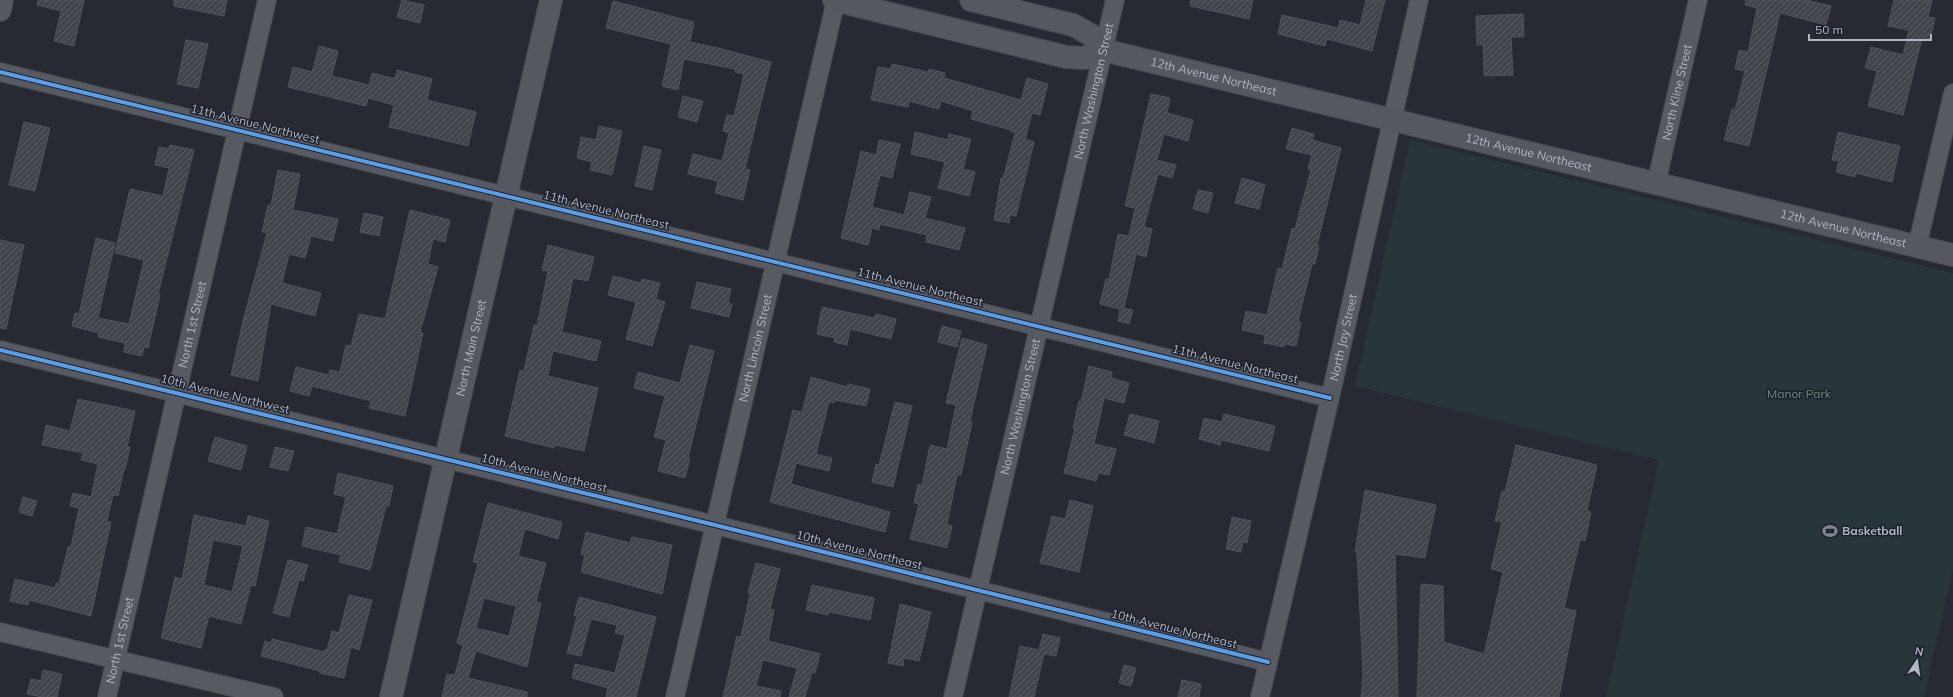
<svg xmlns="http://www.w3.org/2000/svg" width="1953" height="697" font-family="Mulish,sans-serif">
	<defs>
		<pattern id="building-hatch" width="6" height="6" patternUnits="userSpaceOnUse"><rect width="6" height="6" fill="#41444b"/><path d="M-1 1l2-2M0 6l6-6M5 7l2-2" fill="none" stroke="#5a5d63"/></pattern>
	</defs>
	<rect width="100%" height="100%" fill="#272a32"/>
	<path fill="#28363a" d="M1410,140L1953,273V569L1924,697H1606L1659,460L1355,386Z"/>
	<path fill="url(#building-hatch)" stroke="#4f5259" fill-rule="evenodd" d="M38,0H84L74,46L54,41L61,11L37,5Z
		M174,0H227L224,16L174,6Z
		M402,0L424,5L420,23L397,17Z
		M1191,0H1253L1249,19L1190,6Z
		M1366,0H1385L1372,51L1327,39L1325,46L1278,34L1282,15L1338,28L1340,20L1360,25Z
		M1746,0H1807L1831,6L1826,25L1780,13L1749,146L1724,140L1732,109L1735,110L1745,71L1735,69L1739,50L1748,52L1757,8L1745,5Z
		M1894,0H1932L1928,17L1935,18L1930,39L1922,38L1903,115L1868,106L1877,71L1865,68L1871,47L1903,55L1909,30L1888,26Z
		M613,1L694,22L690,42L718,48L771,62L745,169L750,170L743,200L715,193L718,181L688,174L693,154L722,161L729,133L723,131L727,115L734,116L744,74L735,72V69L684,59L678,90L662,86L671,44L606,28Z
		M1523,14L1524,37H1511L1513,75L1484,76L1483,44L1477,45L1476,16Z
		M186,40L208,44L198,88L177,84Z
		M319,46L338,51L332,76L369,85L372,73L395,79L397,70L432,79L427,100L476,112L468,146L389,127L394,105L368,98L366,106L288,87L293,67L312,72Z
		M892,64L928,72L929,69L945,73L944,78L1021,100L1027,78L1048,84L1040,115L1032,113L1025,139L1034,142L1016,216L1010,215L1009,223L994,220L1001,178L1003,179L1015,133L1010,131L1011,130L971,119L973,111L941,101L939,109L909,101L908,107L871,100L878,67L891,69Z
		M1151,94L1170,98L1167,113L1193,120L1188,141L1164,134L1157,160L1176,165L1172,178L1158,174L1144,227L1152,229L1146,257L1136,254L1124,308L1133,310L1129,324L1118,321L1120,309L1100,304L1106,279L1109,280L1118,234L1129,236L1135,208L1125,206Z
		M683,96L703,101L697,122L678,117Z
		M24,122L50,128L35,191L9,185Z
		M599,126L622,131L612,175L590,170L592,162L577,158L581,137L596,140Z
		M1292,128L1314,134L1312,140L1341,148L1317,245L1319,246L1315,264H1312L1298,321L1301,322L1296,346L1285,344L1284,347L1264,343L1265,335L1242,330L1246,311L1267,315L1278,268L1282,269L1292,228L1295,229L1311,170L1308,169L1312,155L1286,149Z
		M915,132L948,140L949,134L971,139L963,169L975,172L969,196L938,188L945,162L911,154Z
		M1838,132L1900,146L1892,182L1856,173L1855,177L1836,172L1839,161L1832,160Z
		M879,140L900,144L892,178L880,175L872,207L904,215L910,192L931,197L925,218L965,228L959,250L926,242L927,235L880,224L879,230L872,228L868,245L841,238L861,151L876,155Z
		M170,145L194,150L158,294L160,295L148,348L144,347L142,356L124,352L125,343L98,337L99,333L72,326L75,313L79,314L96,238L115,243L98,318L129,324L144,260L115,253L130,189L163,196L169,168L155,165L159,147L169,149Z
		M644,146L661,150L652,190L635,186Z
		M278,170L300,174L293,210L338,219L333,241L311,236L305,258L289,254L282,283L321,293L315,316L271,304L258,381L231,375L244,317L267,233L262,232L268,205H271Z
		M1242,178L1265,185L1259,209L1235,203Z
		M1198,190L1213,193L1208,213L1193,209Z
		M410,210L450,220L445,242L433,239L428,264L438,267L420,332L423,333L405,416L369,408L371,401L312,386L309,396L290,391L296,367L329,375L330,370L340,372L346,345L351,346L359,314L385,319Z
		M364,213L383,217L379,236L360,232Z
		M0,240L24,245L6,329L0,328Z
		M548,245L594,257L588,281L573,278L562,332L601,341L596,361L553,351L548,376L598,388L584,451L555,445L554,448L505,436L520,370L524,371L534,325L537,326L548,271L542,270Z
		M613,276L641,283L642,279L660,283L656,299L665,302L652,346L626,339L636,302L608,295Z
		M697,282L731,289L728,303L732,304L729,317L691,308Z
		M822,307L875,318L876,314L896,319L891,339L850,329L847,345L834,342L835,338L817,334Z
		M942,326L961,331L957,347L938,342Z
		M962,338L987,345L970,421L972,422L961,475H957L947,525L952,526L947,548L910,539L919,504L914,503L918,484L922,485L930,445L947,449L956,405L946,403Z
		M690,345L714,351L688,458H690L685,478L658,471L666,440L654,437L665,396L634,388L638,372L680,383Z
		M1089,366L1112,372L1111,378L1129,383L1124,403L1104,398L1094,444L1116,449L1109,475L1098,473L1096,481L1064,473L1075,428H1073L1079,401L1081,402Z
		M811,377L847,387L848,384L870,389L866,406L835,400L834,403L829,402L816,454L832,458L829,471L796,463L791,484L890,512L885,532L770,502L793,410L802,412Z
		M78,399L135,411L127,447H130L125,470L124,469L118,496L113,495L107,521L111,522L91,616L29,600L28,605L10,601L15,579L55,588L56,583L59,584L68,547H71L79,508L70,506L73,493L91,497L98,464L81,460L83,453L42,445L46,425L70,431Z
		M895,402L912,406L893,487L872,482L876,464L879,465Z
		M1130,414L1159,421L1154,443L1124,435Z
		M1224,414L1275,426L1269,451L1221,440L1220,445L1199,439L1204,418L1222,422Z
		M215,437L247,446L241,470L208,461Z
		M1516,445L1597,465L1587,511L1591,512L1585,541L1580,540L1564,608L1576,611L1559,697H1417L1421,584L1443,586L1444,642L1484,654L1503,572L1491,569L1502,522L1495,521L1502,491L1505,492Z
		M275,447L294,451L288,471L270,467Z
		M338,473L393,486L389,506H386L370,570L339,562L341,555L302,546L306,527L337,534L346,497L334,494Z
		M1365,490L1436,505L1425,558L1395,554L1398,697H1361L1363,674L1357,552H1355Z
		M23,497L37,501L32,516L19,512Z
		M1070,500L1093,506L1079,572L1040,563L1052,516L1065,519Z
		M488,503L562,522L558,539L525,529L518,556L546,563L536,602L541,603L527,667L476,651L468,678L527,692V697H442L447,674L455,675L463,645L457,643L478,563L473,562ZM484,598L516,606L509,636L476,628Z
		M194,515L246,526L248,516L269,521L255,586L251,585L241,624L209,616L201,648L161,638L175,577L182,579ZM213,540L243,546L232,592L204,585Z
		M1232,517L1251,521L1247,543L1243,542L1241,552L1226,549Z
		M586,532L630,543L632,537L672,545L662,594L581,572L585,555L581,554Z
		M288,560L308,565L303,581L299,580L289,617L273,613Z
		M756,563L780,569L770,609L774,610L768,641L820,654L815,673L812,672L805,697H789L797,668L763,660L756,686L781,691L780,697H723L737,636L741,637L750,594L748,593Z
		M812,585L874,598L870,620L829,612L828,615L806,610Z
		M349,595L372,600L359,650L351,647L344,678L320,673V671L261,656L265,641L271,643L272,639L324,652L325,649L327,650L332,631L339,633Z
		M579,597L656,617L636,697H606L608,688L572,678L575,664L615,673L625,635L615,633L617,625L591,619L581,656L567,653L577,616L574,615Z
		M900,604L931,612L919,661L904,658L903,666L888,663Z
		M1043,634L1060,638L1056,656L1044,654L1034,697H1009L1020,646L1039,650Z
		M1124,665L1136,668L1131,686L1119,683Z
		M43,670L62,674L57,697H42L27,694L31,679L41,681Z
		M1182,680L1201,684L1199,697H1178Z"/>
	<g fill="none" stroke-linecap="round" stroke-linejoin="round">
		<g stroke="#43454b" stroke-width="20">
			<g id="street">
				<path d="M0,72L1330,398"/>
				<path id="s1" d="M1656,184L1698,0"/>
				<path d="M1917,247L1953,93"/>
				<path d="M0,350L715,525L1268,662"/>
				<path d="M0,632L274,697"/>
				<path id="s2" d="M107,697L267,0"/>
				<path id="s3" d="M675,697L836,0"/>
				<path id="s4" d="M953,697L1115,0"/>
				<path id="s5" d="M1260,697L1330,398L1419,0"/>
			</g>
		</g>
		<g stroke="#45474f" stroke-width="24">
			<g id="secondary">
				<path id="s6" d="M834,0L1066,57L1084,58L1103,50L1953,255"/>
				<path d="M971,0L1073,25L1091,35L1103,50"/>
				<path d="M0,10L2,0"/>
				<path id="s7" d="M391,697L551,0"/>
			</g>
		</g>
		<use href="#street" stroke="#575a60" stroke-width="18"/>
		<use href="#secondary" stroke="#55585f" stroke-width="22"/>
		<g stroke="#1c212c" stroke-width="6">
			<path id="cycleway" d="M0,72L1330,398
				M0,350L715,525L1268,662"/>
		</g>
		<use href="#cycleway" stroke="#5a9eea" stroke-width="4"/>
	</g>
	<defs>
		<g id="stadium-bare" transform="scale(1.2)"><path d="M0-5a6.5 5 0 1 0 0 10a6.5 5 0 1 0 0-10ZM-3.5-1.8h7v3.6h-7Z" fill="#818590" stroke="#1c212c" stroke-width="2.5" paint-order="stroke"/></g>
	</defs>
	<g fill-rule="evenodd">
		<use href="#stadium-bare" x="1830" y="531"/>
	</g>
	<g text-anchor="middle" stroke-width="3" stroke-linejoin="round" paint-order="stroke">
		<g font-size="12" fill="#b1b6c3" stroke="#1c212c">
			<text dy="4" stroke="none"><textPath href="#s6" startOffset="391">12th Avenue Northeast</textPath></text>
			<text dy="4" stroke="none"><textPath href="#s4" startOffset="622">North Washington Street</textPath></text>
			<text dy="4" stroke="none"><textPath href="#s1" startOffset="94">North Kline Street</textPath></text>
			<text transform="translate(255 124) rotate(14)" y="4">11th Avenue Northwest</text>
			<text dy="4" stroke="none"><textPath href="#s6" startOffset="715">12th Avenue Northeast</textPath></text>
			<text transform="translate(606 210) rotate(14)" y="4">11th Avenue Northeast</text>
			<text dy="4" stroke="none"><textPath href="#s6" startOffset="1039">12th Avenue Northeast</textPath></text>
			<text transform="translate(920 287) rotate(14)" y="4">11th Avenue Northeast</text>
			<text dy="4" stroke="none"><textPath href="#s2" startOffset="382">North 1st Street</textPath></text>
			<text dy="4" stroke="none"><textPath href="#s5" startOffset="369">North Jay Street</textPath></text>
			<text dy="4" stroke="none"><textPath href="#s7" startOffset="358">North Main Street</textPath></text>
			<text dy="4" stroke="none"><textPath href="#s3" startOffset="358">North Lincoln Street</textPath></text>
			<text transform="translate(1235 364) rotate(14)" y="4">11th Avenue Northeast</text>
			<text transform="translate(225 394) rotate(14)" y="4">10th Avenue Northwest</text>
			<text dy="4" stroke="none"><textPath href="#s4" startOffset="298">North Washington Street</textPath></text>
			<text transform="translate(544 473) rotate(14)" y="4">10th Avenue Northeast</text>
			<text transform="translate(859 550) rotate(14)" y="4">10th Avenue Northeast</text>
			<text transform="translate(1174 629) rotate(14)" y="4">10th Avenue Northeast</text>
			<text dy="4" stroke="none"><textPath href="#s2" startOffset="58">North 1st Street</textPath></text>
		</g>
		<g font-size="12" fill="#6a9277" stroke="#1c212c">
			<text x="1799" y="398">Manor Park</text>
		</g>
		<g font-size="12" font-weight="bold" fill="#b1b6c3" stroke="#1c212c" text-anchor="start">
			<text x="1842" y="535">Basketball</text>
		</g>
	</g>
	<g transform="translate(1917 661) rotate(13)" stroke="#1c212c" stroke-width="3" paint-order="stroke">
	<path d="M0-3L7 15L0 10L-7 15Z" fill="#b1b6c3"/>
	<text y="-6" font-size="11" font-weight="bold" text-anchor="middle" fill="#b1b6c3">N</text>
	</g>
	<path d="M1809 34v6h122v-6" fill="none" stroke="#b1b6c3" stroke-width="2"/>
	<text x="1815" y="34" font-size="12" fill="#b1b6c3" stroke="#1c212c" stroke-width="3" paint-order="stroke">50 m</text>
</svg>
